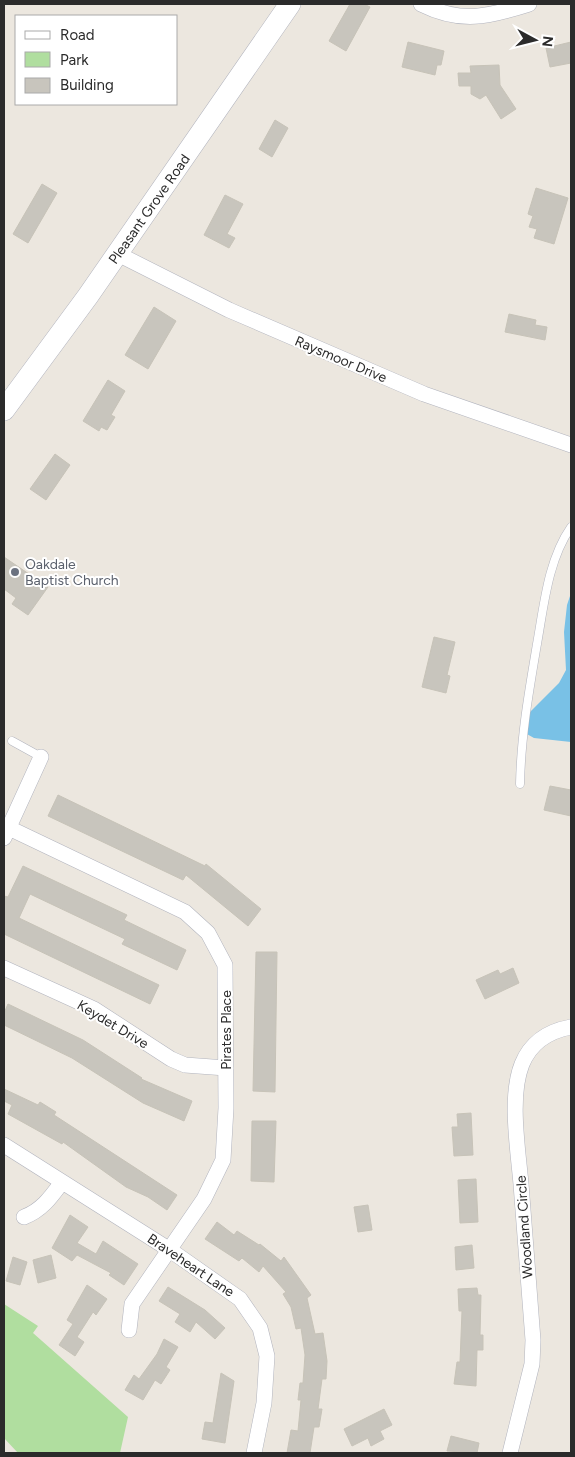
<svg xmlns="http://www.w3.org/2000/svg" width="575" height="1457" font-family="Figtree,sans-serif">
	<rect width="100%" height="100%" fill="#ece7df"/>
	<path fill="#b0de9f" d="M4,1304L38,1326L33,1333L128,1417L120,1453H18L4,1438Z"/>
	<path fill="#79c1e6" d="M571,593V742L534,738L525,733L528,714L559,683L566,670L564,632L567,605Z"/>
	<path fill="#c8c5bd" stroke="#c7c3b8" d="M350,4H364L370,7L346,51L329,41Z
		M408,42L444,51L441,65H437L435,75L402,67Z
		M571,42V63L550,67L546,48Z
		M499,65L500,85L516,109L501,119L486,95L480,99L471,94V86H459L458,73H471L470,66Z
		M275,120L288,128L272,157L259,149Z
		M42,184L57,193L28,243L13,234Z
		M536,188L568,198L554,244L534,238L537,229L529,227L533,216L528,214Z
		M225,195L243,204L227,234L235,238L229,248L204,235Z
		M154,307L176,321L148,369L125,355Z
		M509,314L536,320L535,325L547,327L545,340L505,332Z
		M108,380L125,391L111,415L115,417L107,430L101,427L99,431L83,421Z
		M55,454L70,465L46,500L30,489Z
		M4,557L48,587L28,615L12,604L16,598L4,589Z
		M434,637L455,642L447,675L450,676L446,693L422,687Z
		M550,786L571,790V816L544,810Z
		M58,795L205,866L206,864L261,909L248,926L186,875L183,880L48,816Z
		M23,866L127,915L124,920L186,950L177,970L122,944L125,939L30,894L19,918L159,985L150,1004L4,934V896L8,897Z
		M256,952H277L275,1092L253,1091Z
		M513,968L519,983L485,999L476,980L498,970L500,974Z
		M8,1004L83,1040L142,1078L141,1079L192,1101L184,1121L143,1103L72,1058L4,1025V1013Z
		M4,1089L38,1105L40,1102L56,1112L54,1115L177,1195L167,1210L148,1197L126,1187L63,1142L62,1144L8,1114L12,1105L4,1101Z
		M471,1113L473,1155L454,1156L452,1127H458L457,1114Z
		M252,1121H276L274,1182L251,1181Z
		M476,1179L478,1222L460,1223L458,1180Z
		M368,1205L372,1230L358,1232L354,1207Z
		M70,1215L88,1227L77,1243L96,1254L103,1241L138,1264L124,1285L109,1275L111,1273L77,1255L72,1261L52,1248Z
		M217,1222L234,1235L237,1231L259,1245L260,1244L281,1261L284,1257L311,1295L307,1298L315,1334L323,1333L327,1361L326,1379H322L318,1409H322L319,1427H314L310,1453H287L291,1430L298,1431L301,1400H298L300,1383H303L305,1355L301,1328L296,1329L291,1307L283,1294L286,1292L263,1266L259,1272L242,1258L239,1261L205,1239Z
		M472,1245L474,1268L456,1270L455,1247Z
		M51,1255L56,1278L38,1283L33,1260Z
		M13,1257L27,1262L20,1285L6,1281Z
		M87,1285L107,1299L96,1315L93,1312L77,1337L84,1342L75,1356L59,1345L73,1324L67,1320Z
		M168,1287L205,1310L225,1328L215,1339L196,1322L190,1332L175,1322L180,1314L159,1301Z
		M477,1288L478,1295H481L480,1335H483V1350H477L476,1386L454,1384L457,1362H460L462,1311H459L458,1289Z
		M164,1339L178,1347L166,1367L170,1370L161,1384L155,1380L143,1400L125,1390L134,1375L139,1379L157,1354Z
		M221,1373L234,1381L225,1443L202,1439L205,1422L213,1423Z
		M384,1409L392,1425L380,1431L384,1439L371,1446L368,1438L352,1446L344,1429Z
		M451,1436L479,1443L477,1453L447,1451Z"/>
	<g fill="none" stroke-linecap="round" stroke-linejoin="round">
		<g stroke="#b2b4be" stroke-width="9">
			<path id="lane" d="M12,741L41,757
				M520,784C521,736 529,691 537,644C544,605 548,560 571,527"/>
		</g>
		<g stroke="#b2b4be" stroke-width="16">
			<path id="street" d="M421,4C461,24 488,17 529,4
				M118,254L229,310L424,394L571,445
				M9,828L185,912L208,933L225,965L226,1108L223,1160L204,1199L132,1304L129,1330
				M4,838L41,757
				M4,968L94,1009L171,1059L185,1065L226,1068
				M4,1145L170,1250L240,1299L260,1328L267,1356L264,1403L254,1453
				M24,1217C42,1210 51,1197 62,1182
				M510,1453L532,1364L533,1340C529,1288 525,1236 521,1184C518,1149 509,1096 522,1064C531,1042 549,1031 571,1027"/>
		</g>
		<g stroke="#b2b4be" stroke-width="22">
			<path id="secondary" d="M4,410L88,296L290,4"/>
		</g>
		<use href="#lane" stroke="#fff" stroke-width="8"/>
		<use href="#street" stroke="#fff" stroke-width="15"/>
		<use href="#secondary" stroke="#fff" stroke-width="21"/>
	</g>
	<circle fill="#6b7280" stroke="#fff" stroke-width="2" cx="15" cy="572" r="5"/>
	<g text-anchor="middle" stroke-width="4" stroke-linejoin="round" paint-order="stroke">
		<g font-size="14" fill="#2b2b2b" stroke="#fff">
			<text transform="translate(149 209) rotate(-55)" y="5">Pleasant Grove Road</text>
			<text transform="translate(341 359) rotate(23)" y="5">Raysmoor Drive</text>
			<text transform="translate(113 1024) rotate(31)" y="5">Keydet Drive</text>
			<text transform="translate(226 1030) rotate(-90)" y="5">Pirates Place</text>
			<text transform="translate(524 1227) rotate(-94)" y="5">Woodland Circle</text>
			<text transform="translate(191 1265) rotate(34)" y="5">Braveheart Lane</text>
		</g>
		<g font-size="14" fill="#5b616d" stroke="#fff" text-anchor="start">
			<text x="25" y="569">Oakdale<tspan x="25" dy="16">Baptist Church</tspan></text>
		</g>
	</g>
	<rect width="575" height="1457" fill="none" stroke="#2b2b2b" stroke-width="10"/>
	<rect x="15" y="15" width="162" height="90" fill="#ffffff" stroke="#aaaaaa"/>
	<rect x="25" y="31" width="25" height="8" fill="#ffffff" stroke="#aaaaaa"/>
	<text x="60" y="40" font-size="15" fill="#2b2b2b">Road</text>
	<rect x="25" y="52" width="25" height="15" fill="#b0de9f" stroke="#aaaaaa"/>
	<text x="60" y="65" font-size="15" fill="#2b2b2b">Park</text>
	<rect x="25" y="78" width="25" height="15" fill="#c8c5bd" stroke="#aaaaaa"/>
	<text x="60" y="90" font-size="15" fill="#2b2b2b">Building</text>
	<g transform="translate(535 40) rotate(97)" stroke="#ffffff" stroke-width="4" paint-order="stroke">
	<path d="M0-4L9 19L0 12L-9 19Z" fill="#2b2b2b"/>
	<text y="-8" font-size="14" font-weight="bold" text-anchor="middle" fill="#2b2b2b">N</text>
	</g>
</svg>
